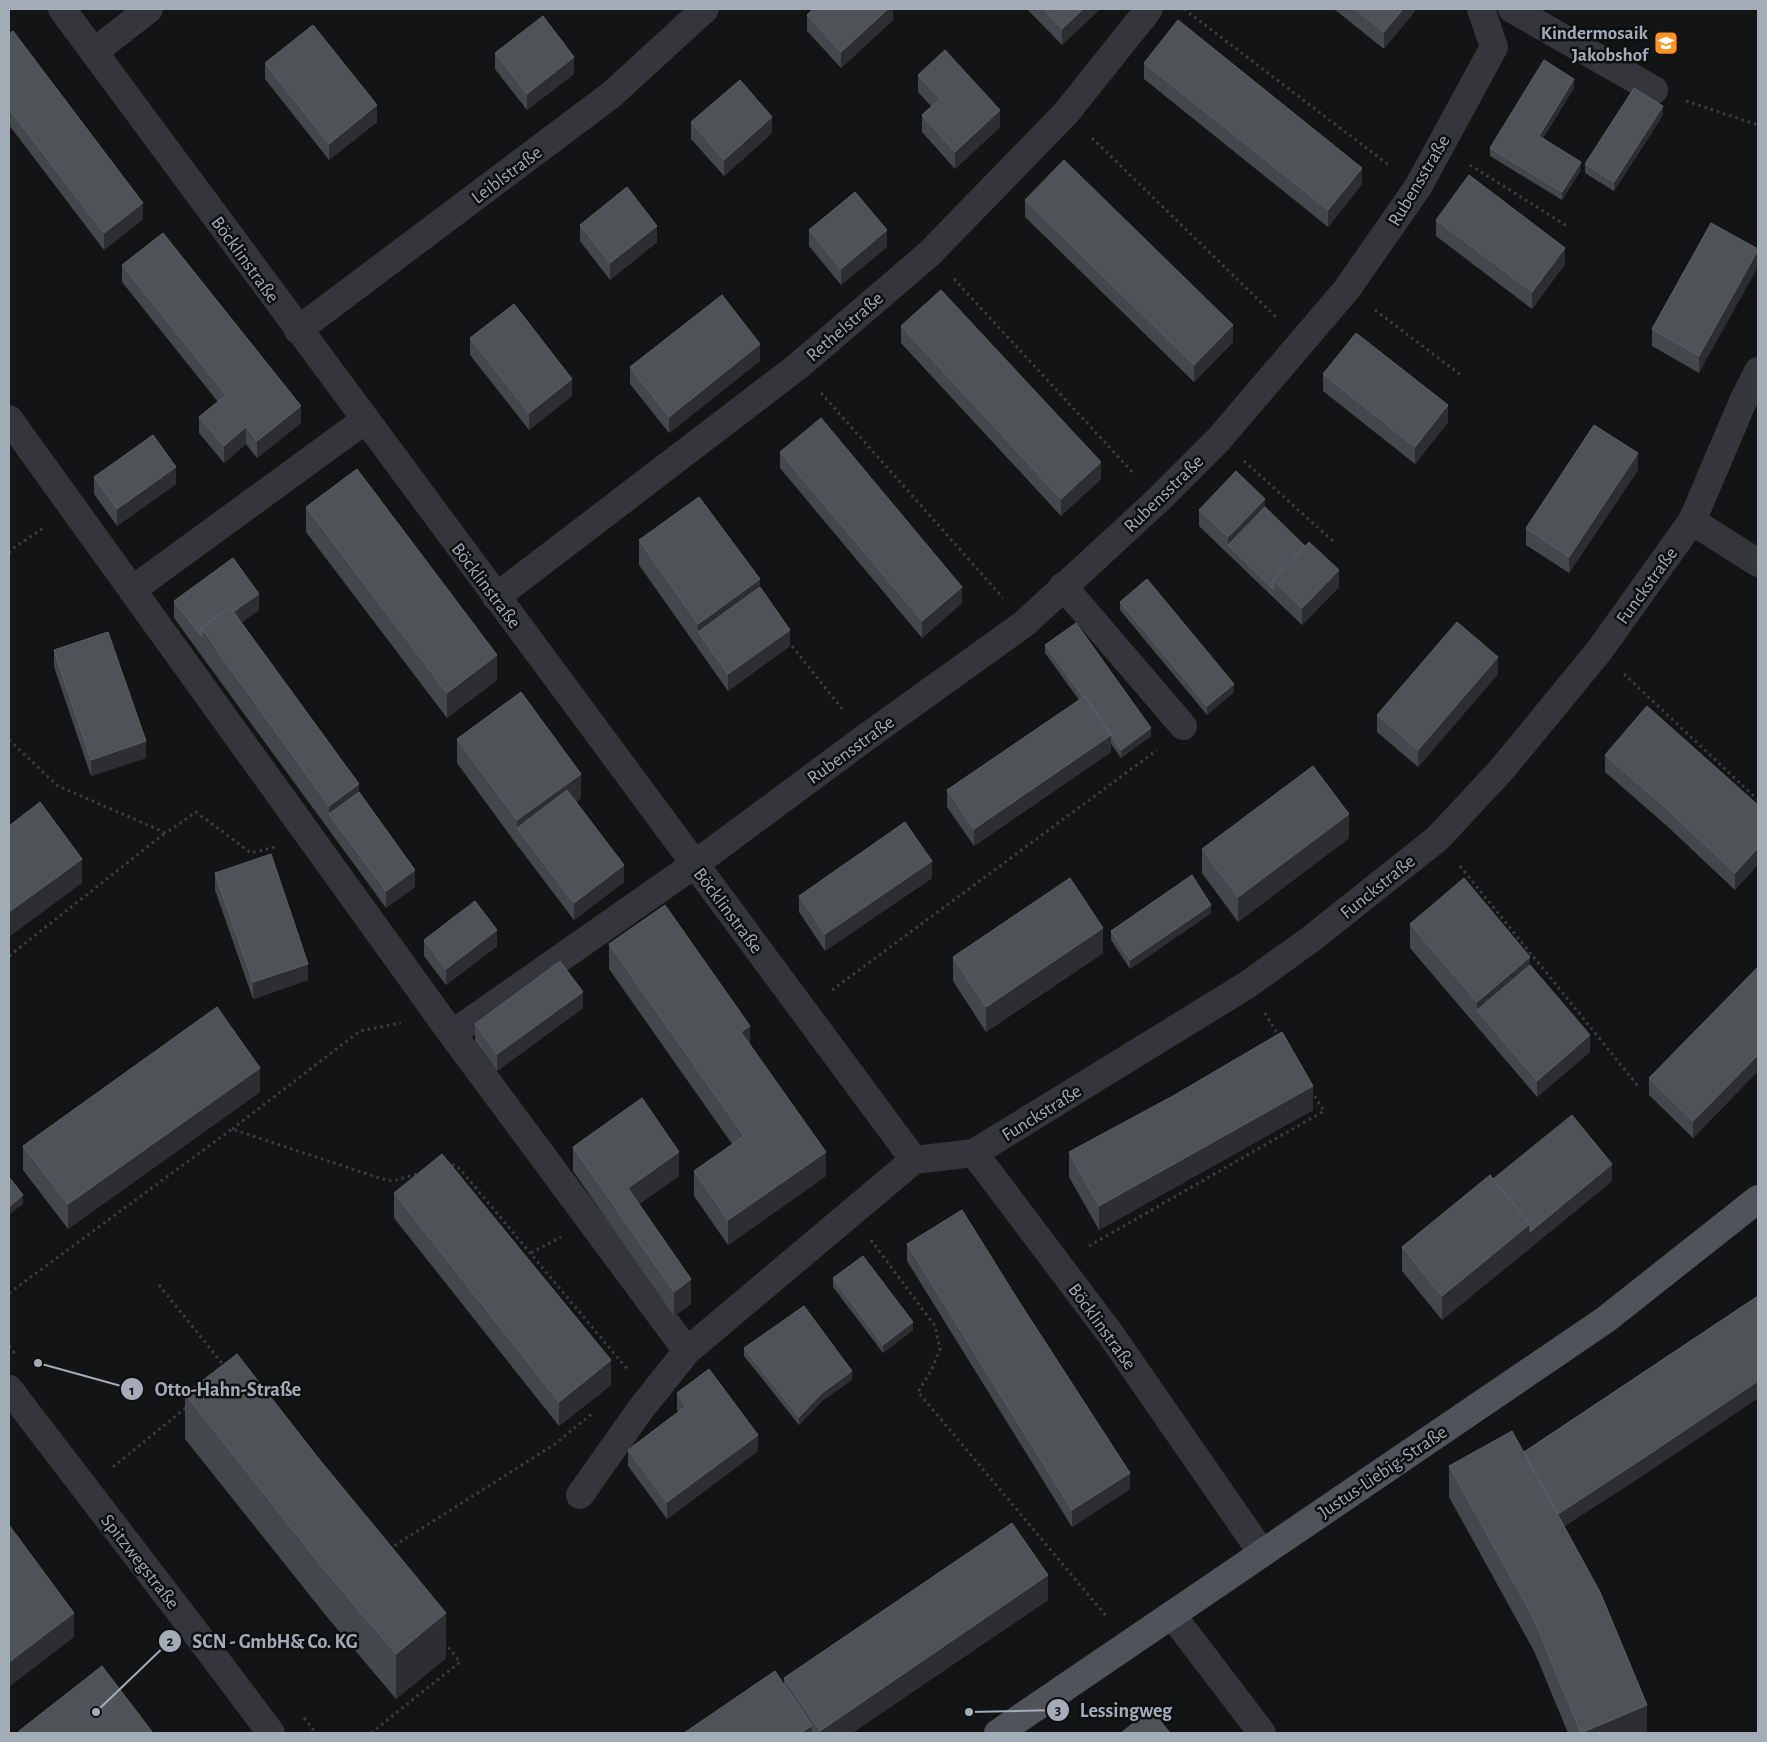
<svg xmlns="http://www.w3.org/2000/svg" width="1767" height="1742" font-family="'Alegreya Sans',sans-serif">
	<rect width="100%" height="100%" fill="#131415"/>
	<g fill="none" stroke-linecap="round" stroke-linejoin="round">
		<path stroke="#3a3d42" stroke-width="3" stroke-dasharray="2.5 4" stroke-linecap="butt" d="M1184,9L1390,166
			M1686,101L1758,125
			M1092,138L1277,318
			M1470,165L1567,226
			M954,279L1135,475
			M1375,310L1462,376
			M821,393L1003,598
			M1244,461L1335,543
			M9,553L12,549L45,527
			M788,641L843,710
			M1624,674L1758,800
			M9,740L58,786L166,833L196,812L251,853L275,847
			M1460,866L1638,1086
			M9,956L165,833
			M832,990L1157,750
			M1265,1013L1280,1038
			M232,1129L360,1031L401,1023
			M446,1164L450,1163L460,1169L628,1370
			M871,1240L935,1326L940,1349L932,1369L918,1392L1107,1617
			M1089,1246L1324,1111L1311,1090
			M531,1253L561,1237
			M159,1285L225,1367
			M9,1293L232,1129L379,1178L392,1181L421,1173
			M9,1346L16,1355
			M113,1467L188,1406
			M389,1549L555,1444L594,1412
			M304,1718L316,1733
			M371,1733L460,1662L444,1642"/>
		<path stroke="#34363b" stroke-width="28" d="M62,9L914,1160
			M1512,9L1654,90
			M94,52L149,9
			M298,330L611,95L705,9
			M9,419L452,1034L687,1351
			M1692,521L1758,563
			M1063,586L1183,726
			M132,590L365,420
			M496,597L797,367L930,253L1066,113L1149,9
			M452,1034L695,864L865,738L1025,623L1158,500L1219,439L1347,289L1418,187L1494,47L1481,9
			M974,1153L1247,985L1311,939L1438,838L1503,768L1599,651L1692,521L1744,399L1758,371
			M9,1389L193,1629L271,1733
			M580,1495L640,1410L687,1351L914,1160L974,1153L1109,1332L1262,1553
			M1172,1615L1262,1733"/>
		<path stroke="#50535a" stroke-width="28" d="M998,1733L1605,1320L1758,1199"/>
	</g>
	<path fill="#44474b" d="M893,9V20L841,68L807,31V15Z
		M1027,9H1100L1062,45Z
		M1334,9H1415V11L1384,49Z
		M9,34L143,219L104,250L9,125Z
		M495,53L574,74L527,110L495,69Z
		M265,63L377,122L329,160L265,79Z
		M1144,63L1362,184L1328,227L1144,79Z
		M918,75L1000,127L955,169L922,132V115L931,106L918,92Z
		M1574,88L1543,138L1581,170L1562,200L1490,156V148Z
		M1663,115L1614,191L1585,173V164Z
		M691,122L772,133L724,176L691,139Z
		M1025,200L1233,342L1194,382L1025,217Z
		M1436,220L1565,264L1532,309L1436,236Z
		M1711,223L1699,373L1652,346V329Z
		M580,225L657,242L610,280L580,241Z
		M809,230L887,247L841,285L809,246Z
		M122,265L301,423L257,458L246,444L224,463L199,433V417L218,402L122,282Z
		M901,326L1101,479L1061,516L901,343Z
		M470,338L572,396L529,430L470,355Z
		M760,361L669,433L630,384V367Z
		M1323,374L1448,422L1415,464L1323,391Z
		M780,452L962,603L922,638L780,468Z
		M1638,470L1569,573L1526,545V528Z
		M94,477L176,484L117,526L94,494Z
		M306,507L497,680L447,718L306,532Z
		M1265,507L1339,587L1302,625L1199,526V510Z
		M639,540L760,587L790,646L728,691L639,565Z
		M174,601L259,610L241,623L359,792L415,887L386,908L174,618Z
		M1120,602L1234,692L1207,715L1120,610Z
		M1045,645L1151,736L1121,758L1111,744V752L974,846L947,807V790L1079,700L1045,653Z
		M54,650L146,758L91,776L54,667Z
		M1498,674L1418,767L1377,732V715Z
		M457,739L581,798L576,802L624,882L574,920L517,845L457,763Z
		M1605,755L1758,805L1735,890L1667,826L1605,772Z
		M1349,838L1238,922L1202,873V849Z
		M215,873L308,980L253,999L215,890Z
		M932,878L825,951L799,912V896Z
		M1211,913L1130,969L1111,940V931Z
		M1410,924L1530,965L1590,1052L1537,1097L1410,948Z
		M424,940L497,946L446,985L424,956Z
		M609,944L750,1044L826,1176L728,1245L694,1196V1171L732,1144L609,969Z
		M1103,953L986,1032L953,981V957Z
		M1758,967V1071L1693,1138L1649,1095V1078Z
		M583,1008L497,1071L475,1041V1024Z
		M260,1092L68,1229L23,1170V1146Z
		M1173,1096L1313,1110L1099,1230L1069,1177V1152Z
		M573,1147L679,1176L639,1204L691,1304L674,1316L573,1171Z
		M1493,1179L1612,1181L1442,1320L1402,1271V1247Z
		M394,1193L611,1385L559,1426L394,1218Z
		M907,1244L1130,1489L1072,1527L907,1261Z
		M833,1278L913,1330L883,1353L833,1287Z
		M1758,1296V1398L1645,1474L1564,1526L1647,1733H1568L1534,1651L1449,1497V1466L1524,1452Z
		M744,1348L852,1380L822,1401L799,1425L744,1356Z
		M677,1393L758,1451L667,1519L628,1466V1450L678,1412L677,1410Z
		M185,1394L446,1658L396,1699L327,1617L185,1439Z
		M1048,1600L852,1733H684L784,1685V1678Z"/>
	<path fill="#2c2e31" d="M888,9H893V20L841,68V52Z
		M1083,9H1100L1062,45V29Z
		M1403,9H1415V11L1384,49V32Z
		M574,57V74L527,110V94Z
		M1574,79V88L1539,144V136Z
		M377,105V122L329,160V144Z
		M1663,106V115L1614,191V182Z
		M1000,110V127L955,169V152Z
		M772,117V133L724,176V160Z
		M1581,162V170L1562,200V192Z
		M1362,168V184L1328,227V210Z
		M143,203V219L104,250V233Z
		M657,226V242L610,280V263Z
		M887,230V247L841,285V269Z
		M1565,248V264L1532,309V292Z
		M1758,250V267L1699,373V356Z
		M1233,325V342L1194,382V365Z
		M760,344V361L669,433V417Z
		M572,379V396L529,430V413Z
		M1448,405V422L1415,464V447Z
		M301,406V423L257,458V441Z
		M246,427V444L224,463V446Z
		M1638,453V470L1569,573V557Z
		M1101,462V479L1061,516V499Z
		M176,467V484L117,526V509Z
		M1265,499V515L1228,545V537Z
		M1339,570V587L1302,625V608Z
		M760,579V604L698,632V649V624Z
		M962,587V603L922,638V621Z
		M259,594V610L212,645L204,634Z
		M790,630V646L728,691V674Z
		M497,655V680L447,718V693Z
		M1498,657V674L1418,767V750Z
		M1234,684V692L1207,715V706Z
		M1151,728V736L1121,758V750Z
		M1111,735V752L974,846V829Z
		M146,741V758L91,776V760Z
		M581,774V798L525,839L517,828V820Z
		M359,784V809L329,814V806Z
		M1349,814V838L1238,922V897Z
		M1758,848V865L1735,890V873Z
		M82,859V883L9,937V912Z
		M932,861V878L825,951V934Z
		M624,865V882L574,920V903Z
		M415,870V887L386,908V891Z
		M1211,905V913L1130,969V960Z
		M1103,928V953L986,1032V1007Z
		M497,930V946L446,985V969Z
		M1530,957V981L1477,1010V1002Z
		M308,964V980L253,999V982Z
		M583,992V1008L497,1071V1054Z
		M750,1026V1050L741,1032Z
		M1590,1035V1052L1537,1097V1081Z
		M1758,1055V1071L1693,1138V1121Z
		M260,1068V1092L68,1229V1204Z
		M1313,1086V1110L1099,1230V1206Z
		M679,1152V1176L628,1212V1188Z
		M826,1152V1176L728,1245V1220Z
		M1612,1164V1181L1530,1248V1232Z
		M23,1195V1204L9,1215V1207Z
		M1530,1224V1248L1442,1320V1296Z
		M691,1279V1304L674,1316V1292Z
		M913,1322V1330L883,1353V1345Z
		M611,1360V1385L559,1426V1402Z
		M852,1371V1380L822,1401L799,1425V1417L822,1393Z
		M1758,1381V1398L1645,1474L1553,1534V1517Z
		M758,1435V1451L667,1519V1502Z
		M1130,1473V1489L1072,1527V1510Z
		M1048,1575V1600L852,1733H820V1731Z
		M74,1613V1637L9,1687V1662Z
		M446,1613V1658L396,1699V1654Z
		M1647,1705V1733H1581Z
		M812,1726V1733H800Z"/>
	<path fill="#4f5257" stroke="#5c6066" d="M813,9H888L841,52L807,15Z
		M1043,9H1083L1062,29Z
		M1355,9H1403L1384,32Z
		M543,16L574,57L527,94L495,53Z
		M1178,20L1362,168L1328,210L1144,63Z
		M313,25L377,105L329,144L265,63Z
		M13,31L143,203L104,233L9,109V34Z
		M945,50L1000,110L955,152L922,115L940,99L918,75Z
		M1544,60L1574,79L1539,136L1581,162L1562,192L1490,148Z
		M740,80L772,117L724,160L691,122Z
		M1634,88L1663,106L1614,182L1585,164Z
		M1064,160L1233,325L1194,365L1025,200Z
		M1469,175L1565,248L1532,292L1436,220Z
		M627,187L657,226L610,263L580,225Z
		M855,192L887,230L841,269L809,230Z
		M1711,223L1758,249V250L1699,356L1652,329Z
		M163,233L301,406L257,441L246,427L224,446L199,417L226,395L122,265Z
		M941,290L1101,462L1061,499L901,326Z
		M722,295L760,344L669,417L630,367Z
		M514,304L572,379L529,413L470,338Z
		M1356,333L1448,405L1415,447L1323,374Z
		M821,418L962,587L922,621L780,452Z
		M1594,425L1638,453L1569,557L1526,528Z
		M153,435L176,467L117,509L94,477Z
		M357,469L497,655L447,693L306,507Z
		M1236,471L1265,499L1228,537L1199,510Z
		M699,497L760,579L698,624L639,540Z
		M1265,507L1305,546L1273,580V589L1228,545Z
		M1309,542L1339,570L1302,608L1273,580Z
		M233,558L259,594L233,612L230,607L201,628V636L174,601Z
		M1147,579L1234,684L1207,706L1120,602Z
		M760,587L790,630L728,674L698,632Z
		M230,607L359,784L329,806L201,628Z
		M1457,622L1498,657L1418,750L1377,715Z
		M1076,623L1151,728L1121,750L1085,696L1083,697L1045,645Z
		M108,632L146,741L91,760L54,650Z
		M521,692L581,774L517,820L457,739Z
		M1085,696L1111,735L974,829L947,790Z
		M1647,706L1758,805V848L1735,873L1667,809L1605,755Z
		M1313,766L1349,814L1238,897L1202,849Z
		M567,790L624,865L574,903L517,828Z
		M359,792L415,870L386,891L329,814Z
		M40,802L82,859L9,912V826Z
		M905,822L932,861L825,934L799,896Z
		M271,854L308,964L253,982L215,873Z
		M1192,875L1211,905L1130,960L1111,931Z
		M1070,878L1103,928L986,1007L953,957Z
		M1464,878L1530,957L1477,1002L1410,924Z
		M475,901L497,930L446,969L424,940Z
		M665,905L750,1026L741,1032L826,1152L728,1220L694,1171L744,1136L609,944Z
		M560,961L583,992L497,1054L475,1024Z
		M1530,965L1590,1035L1537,1081L1477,1010Z
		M1758,967V1055L1693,1121L1649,1078Z
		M217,1007L260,1068L68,1204L23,1146Z
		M1282,1032L1313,1086L1099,1206L1069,1152L1173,1096Z
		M642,1098L679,1152L628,1188L691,1279L674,1292L573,1147Z
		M1572,1115L1612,1164L1530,1232V1224L1493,1179Z
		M442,1154L611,1360L559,1402L394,1193Z
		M1490,1175L1530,1224L1442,1296L1402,1247Z
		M9,1177L23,1195L9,1207Z
		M962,1210L1018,1300L1130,1473L1072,1510L907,1244Z
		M863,1256L913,1322L883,1345L833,1278Z
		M1758,1296V1381L1645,1457L1558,1514L1524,1452Z
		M804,1306L852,1371L822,1393L799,1417L744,1348Z
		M237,1354L319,1459L446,1613L396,1654L327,1573L185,1394Z
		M709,1369L758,1435L667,1502L628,1450L686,1406L677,1393Z
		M1512,1431L1600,1592L1647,1705L1581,1733L1534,1619L1449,1466Z
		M1012,1523L1048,1575L820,1731L784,1678Z
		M9,1525L74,1613L9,1662Z
		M102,1666L153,1733H19V1731Z
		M775,1671L812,1726L800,1733H684Z
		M1151,1709L1170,1733H1121Z"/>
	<defs>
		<g id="school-square" transform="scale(1.25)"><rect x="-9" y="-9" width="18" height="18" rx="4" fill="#ff9422" stroke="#0e0f10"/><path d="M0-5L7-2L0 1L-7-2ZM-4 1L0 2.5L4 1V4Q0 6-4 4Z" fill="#fff"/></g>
	</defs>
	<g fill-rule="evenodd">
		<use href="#school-square" x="1666" y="43"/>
	</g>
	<g text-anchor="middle" stroke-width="5" stroke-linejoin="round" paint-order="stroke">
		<g font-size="19" font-weight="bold" fill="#a4acb7" stroke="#0e0f10" text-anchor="end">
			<text x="1648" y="39">Kindermosaik<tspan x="1648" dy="22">Jakobshof</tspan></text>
		</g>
		<g font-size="19" fill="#a4acb7" stroke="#0e0f10">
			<text transform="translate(506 174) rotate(-37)" y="7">Leiblstraße</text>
			<text transform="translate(1418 180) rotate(-59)" y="7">Rubensstraße</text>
			<text transform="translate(246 259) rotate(54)" y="7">Böcklinstraße</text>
			<text transform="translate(844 326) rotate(-41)" y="7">Rethelstraße</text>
			<text transform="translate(1163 493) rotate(-44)" y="7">Rubensstraße</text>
			<text transform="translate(487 585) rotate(53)" y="7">Böcklinstraße</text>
			<text transform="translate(1646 585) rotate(-54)" y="7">Funckstraße</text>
			<text transform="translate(850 749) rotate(-36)" y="7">Rubensstraße</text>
			<text transform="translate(1377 886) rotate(-39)" y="7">Funckstraße</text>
			<text transform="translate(729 910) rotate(53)" y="7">Böcklinstraße</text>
			<text transform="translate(1041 1112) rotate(-32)" y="7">Funckstraße</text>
			<text transform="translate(1103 1326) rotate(54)" y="7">Böcklinstraße</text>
			<text transform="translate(1382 1471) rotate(-34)" y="7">Justus-Liebig-Straße</text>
			<text transform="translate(141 1561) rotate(52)" y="7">Spitzwegstraße</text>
		</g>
	</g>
	<path fill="none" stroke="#a4acb7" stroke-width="2" d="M38 1363L132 1389M96 1712L170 1641M969 1712L1058 1710"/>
	<g fill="#a4acb7" stroke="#0e0f10" stroke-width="2">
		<circle cx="38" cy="1363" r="5"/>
		<circle cx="96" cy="1712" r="5"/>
		<circle cx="969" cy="1712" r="5"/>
		<circle cx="132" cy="1389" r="12"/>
		<circle cx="170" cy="1641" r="12"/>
		<circle cx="1058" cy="1710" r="12"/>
	</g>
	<g font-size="15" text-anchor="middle" font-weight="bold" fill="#111">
		<text x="132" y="1395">1</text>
		<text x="170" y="1646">2</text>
		<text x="1058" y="1715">3</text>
	</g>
	<g font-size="20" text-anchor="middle" font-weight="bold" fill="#a4acb7" stroke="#0e0f10" stroke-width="5" stroke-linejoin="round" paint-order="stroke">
		<text x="228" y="1396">Otto-Hahn-Straße</text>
		<text x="275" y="1648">SCN - GmbH&amp; Co. KG</text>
		<text x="1126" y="1717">Lessingweg</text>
	</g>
	<rect width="1767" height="1742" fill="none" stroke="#a4acb7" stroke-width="20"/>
</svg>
